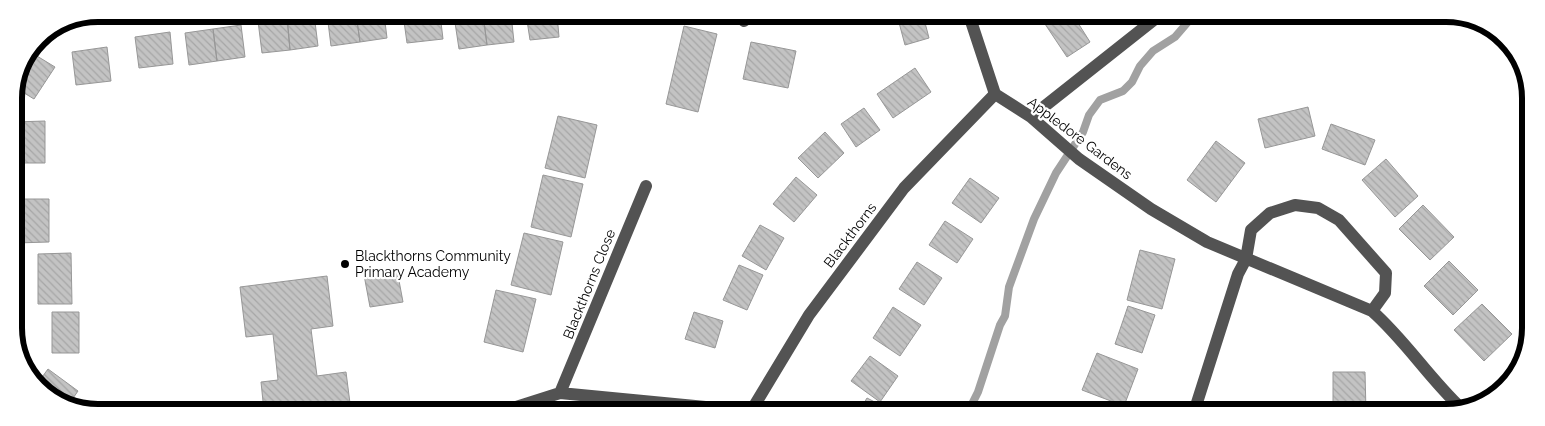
<svg xmlns="http://www.w3.org/2000/svg" width="1545" height="426" font-family="Raleway,sans-serif">
	<defs>
		<pattern id="building-back-hatch" width="6" height="6" patternUnits="userSpaceOnUse" patternTransform="scale(1.25)"><rect width="6" height="6" fill="#c3c3c3"/><path d="M-1 5l2 2M0 0l6 6M5-1l2 2" fill="none" stroke="#a6a6a6"/></pattern>
	</defs>
	<rect width="100%" height="100%" fill="#fff"/>
	<g fill="none" stroke-linecap="round" stroke-linejoin="round">
		<path stroke="#a1a1a1" stroke-width="8" d="M968,412L978,392L1000,325L1005,316L1009,287L1034,219L1056,173L1083,132L1089,115L1100,100L1123,91L1132,82L1140,66L1153,51L1175,37L1194,15"/>
	</g>
	<path fill="url(#building-back-hatch)" stroke="#979797" d="M314,14L318,46L290,50L287,17Z
		M327,14H356L360,42L331,46Z
		M356,14H384L387,38L360,42Z
		M403,14H440L443,39L407,43Z
		M473,14H483L487,45L459,49L454,16Z
		M483,14H511L514,42L487,45Z
		M526,14H557L559,37L530,40Z
		M678,14H692L690,20Z
		M897,15H923L929,38L905,45Z
		M1045,15H1073L1090,42L1067,57L1041,18Z
		M287,17L290,50L262,53L258,21Z
		M241,25L245,57L217,61L213,29Z
		M684,26L717,34L698,112L666,104Z
		M213,29L217,61L189,65L185,33Z
		M170,32L173,64L139,68L135,37Z
		M751,42L796,51L788,88L743,79Z
		M107,47L111,81L76,85L72,52Z
		M32,53L55,67L34,99L16,88Z
		M915,68L931,92L893,118L877,94Z
		M1308,107L1315,136L1265,148L1258,119Z
		M864,108L880,130L856,147L841,124Z
		M558,116L597,125L585,178L545,168Z
		M45,121V163H14V122Z
		M1331,124L1375,140L1365,165L1322,149Z
		M825,132L844,153L818,178L798,158Z
		M1216,141L1245,163L1216,202L1187,180Z
		M1386,159L1418,196L1395,217L1362,180Z
		M543,175L583,184L571,237L531,227Z
		M796,177L817,195L794,222L773,204Z
		M970,178L999,198L981,223L952,203Z
		M15,199H49V242L15,243Z
		M1423,205L1454,237L1430,260L1399,229Z
		M945,221L973,239L957,263L929,245Z
		M760,225L784,238L766,270L742,256Z
		M524,233L563,242L551,295L511,285Z
		M1140,250L1175,259L1162,309L1127,300Z
		M71,253L72,304H38V254Z
		M1449,261L1478,290L1453,315L1424,286Z
		M917,262L942,278L924,305L899,289Z
		M739,265L763,275L747,310L723,300Z
		M397,270L403,302L370,307L364,275Z
		M327,276L333,326L311,329L317,376L346,372L351,411H264L261,382L278,380L273,334L246,337L240,287Z
		M496,290L536,299L523,352L484,342Z
		M1482,304L1512,334L1484,361L1454,330Z
		M1128,306L1155,315L1142,353L1115,344Z
		M893,307L921,325L900,356L873,338Z
		M52,312H79V353H52Z
		M694,312L723,321L715,348L685,339Z
		M1097,353L1138,369L1124,406L1082,390Z
		M870,356L898,376L880,402L851,381Z
		M48,369L78,391L69,404L39,388L37,384Z
		M1333,372H1365L1366,412H1333Z
		M867,398L892,411H859Z
		M114,404L127,411H111Z
		M1094,405L1114,412H1092Z"/>
	<g fill="none" stroke-linecap="round" stroke-linejoin="round">
		<path stroke="#535353" stroke-width="12" d="M969,15L995,94L1031,117L1079,159L1151,209L1207,242L1372,311C1405,340 1429,378 1461,408
			M744,21L746,15
			M1031,117L1160,15
			M560,393L646,186
			M503,411L560,393L747,411
			M751,411L809,315L904,188L995,94
			M1194,412L1238,274L1246,259L1251,230L1270,213L1295,205L1318,208L1339,220L1386,273L1385,293L1372,311"/>
	</g>
	<circle fill="#000" stroke="#fff" stroke-width="2" cx="345" cy="264" r="5"/>
	<g text-anchor="middle" stroke-width="4.5" stroke-linejoin="round" paint-order="stroke">
		<g font-size="14" fill="#000" stroke="#fff">
			<text transform="translate(1080 138) rotate(37)" y="5">Appledore Gardens</text>
			<text transform="translate(850 235) rotate(-53)" y="5">Blackthorns</text>
			<text transform="translate(589 284) rotate(-68)" y="5">Blackthorns Close</text>
		</g>
		<g font-size="14" fill="#000" stroke="#fff" text-anchor="start">
			<text x="355" y="261">Blackthorns Community<tspan x="355" dy="16">Primary Academy</tspan></text>
		</g>
	</g>
	<path d="M0 0H1545V426H0ZM98 22H1446A76 76 0 0 1 1522 98V328A76 76 0 0 1 1446 404H98A76 76 0 0 1 22 328V98A76 76 0 0 1 98 22Z" fill="#fff" fill-rule="evenodd"/>
	<path fill="none" stroke="#000" stroke-width="6" d="M98 22H1446A76 76 0 0 1 1522 98V328A76 76 0 0 1 1446 404H98A76 76 0 0 1 22 328V98A76 76 0 0 1 98 22Z"/>
</svg>
